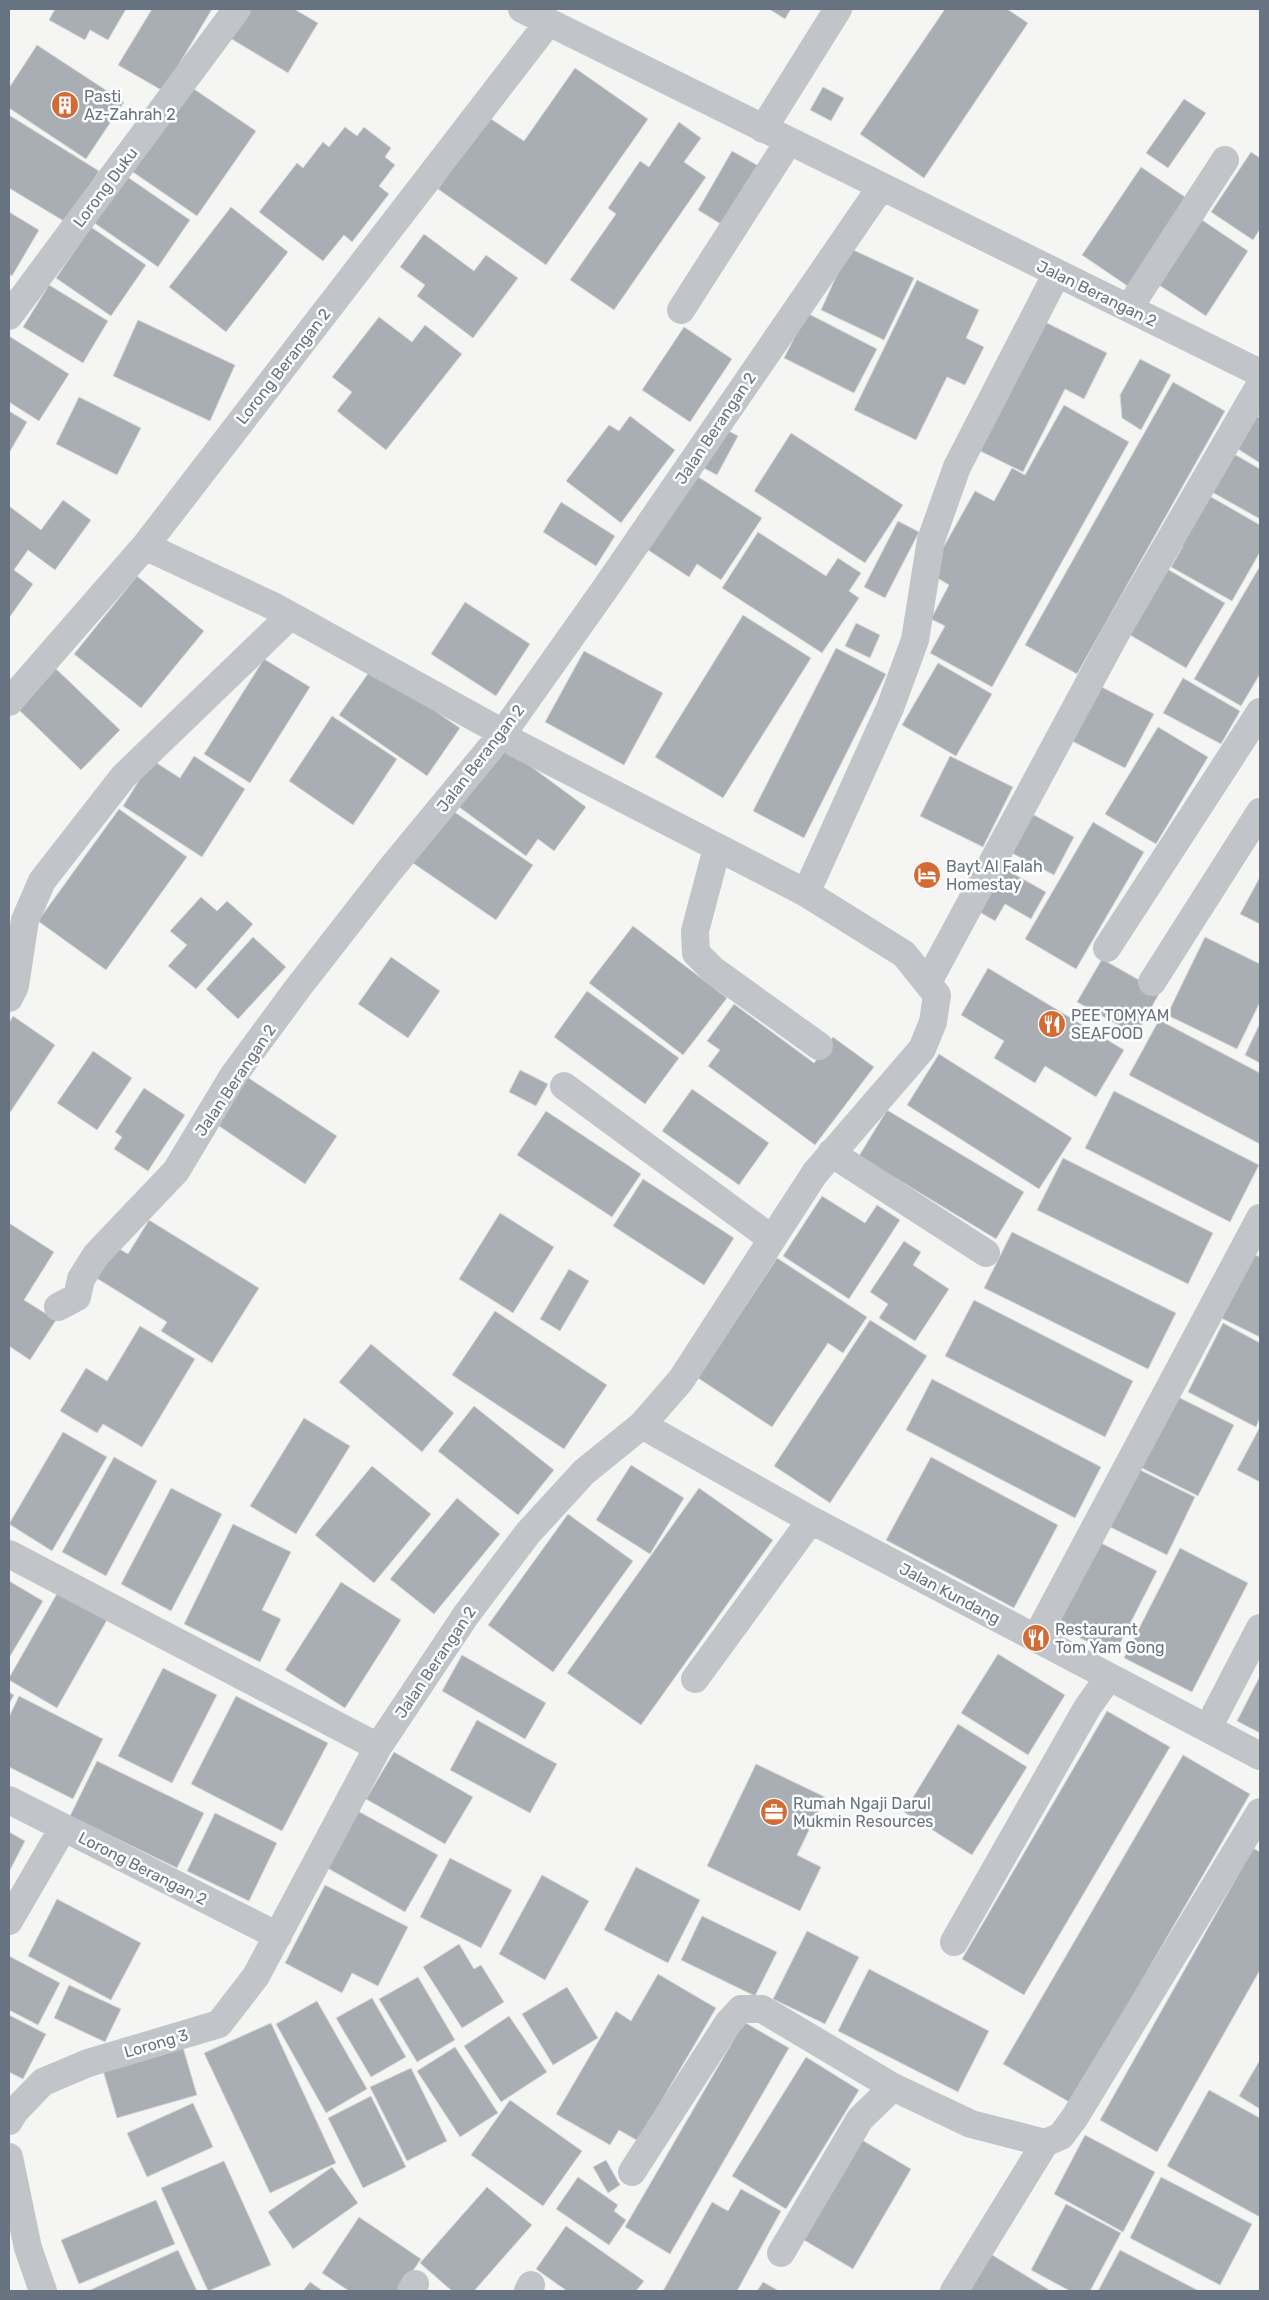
<svg xmlns="http://www.w3.org/2000/svg" width="1269" height="2300" font-family="Rubik,sans-serif">
	<rect width="100%" height="100%" fill="#f5f6f3"/>
	<path fill="#a8aeb4" stroke="#d7d7d5" d="M55,9H126L108,40L90,30L85,40L49,20Z
		M152,9H212L163,91L118,65Z
		M241,9H294L318,23L288,73L225,35Z
		M769,9H791L785,19Z
		M945,9H1007L1028,23L924,178L860,134Z
		M37,45L124,102L86,159L9,108V88Z
		M575,68L648,119L546,265L438,189L488,117L524,141Z
		M188,85L256,131L197,216L130,170Z
		M823,87L844,98L831,121L810,110Z
		M1184,99L1206,113L1168,168L1146,153Z
		M9,115L99,171L67,223L9,188Z
		M679,122L701,138L684,162L706,177L614,310L570,280L616,214L608,208L640,161L649,167Z
		M345,127L357,136L364,127L391,148L385,157L395,165L379,186L389,194L352,242L344,235L323,261L259,212L297,163L303,168L323,142L329,147Z
		M732,151L764,169L729,229L698,210Z
		M1251,152L1260,158V229L1253,240L1211,212Z
		M1141,167L1188,199L1129,287L1082,255Z
		M126,176L190,220L158,267L93,222Z
		M231,207L288,252L226,332L169,287Z
		M9,212L39,230L12,276L9,274Z
		M1202,220L1248,251L1206,316L1159,285Z
		M91,227L146,265L111,316L56,278Z
		M424,234L474,271L486,255L518,278L473,338L417,296L425,285L400,267Z
		M849,248L914,278L884,340L821,310Z
		M917,280L979,310L966,338L984,347L965,385L947,377L916,440L854,410Z
		M49,285L108,321L83,363L23,327Z
		M807,313L877,349L854,393L784,358Z
		M379,317L412,342L425,325L462,354L386,450L337,411L352,392L332,377Z
		M1039,319L1107,353L1084,399L1065,389L1023,472L974,448Z
		M138,320L235,365L210,421L113,376Z
		M684,327L732,359L690,422L642,390Z
		M9,336L69,374L39,421L9,402Z
		M1140,359L1171,375L1141,430L1122,418L1120,395Z
		M1173,382L1225,411L1077,674L1025,645Z
		M79,397L141,428L117,475L56,444Z
		M1064,405L1129,442L992,687L930,653L945,626L931,619L949,585L929,573L975,491L994,501L1012,468L1025,475Z
		M9,411L27,422L9,453Z
		M630,416L675,450L621,523L566,481L609,425L619,431Z
		M1257,416L1260,418V463L1238,449Z
		M721,427L738,436L717,475L700,466Z
		M791,433L903,505L865,563L754,491Z
		M1234,454L1260,469V519L1212,492Z
		M697,476L762,518L721,580L697,564L689,577L648,550Z
		M1206,494L1260,525V552L1232,601L1171,567L1183,546L1178,543Z
		M63,500L91,520L55,570L28,550L14,570L33,584L9,618V506L41,530Z
		M561,502L615,536L596,566L543,532Z
		M898,521L919,532L885,598L864,587Z
		M758,532L826,576L838,558L861,573L849,591L859,598L822,653L722,588Z
		M1260,566V674L1241,706L1194,679Z
		M1164,567L1225,603L1186,668L1125,632Z
		M137,576L204,631L141,708L74,654Z
		M465,602L530,644L496,696L431,654Z
		M743,615L811,658L723,798L655,757Z
		M856,623L880,635L870,658L845,646Z
		M836,648L886,674L804,838L753,811Z
		M584,651L663,693L624,765L545,722Z
		M264,659L310,687L250,783L204,754Z
		M938,663L992,694L956,756L902,725Z
		M52,665L120,730L81,770L13,704Z
		M372,668L460,728L427,776L339,715Z
		M1183,678L1240,711L1221,744L1163,713Z
		M1096,684L1154,714L1125,768L1068,739Z
		M332,716L397,759L353,825L289,781Z
		M1158,727L1208,757L1156,844L1105,814Z
		M503,746L586,807L554,851L538,839L526,856L459,807Z
		M194,756L245,789L202,857L123,806L152,760L180,778Z
		M950,756L1013,787L983,847L920,816Z
		M447,807L533,865L496,920L410,861Z
		M119,809L187,857L106,970L38,921Z
		M1025,810L1074,837L1054,875L1004,849Z
		M1093,822L1144,852L1076,969L1025,939Z
		M996,864L1046,892L1031,919L1005,904L995,921L971,907Z
		M1260,877V924L1240,914Z
		M201,897L217,911L227,901L253,924L196,989L168,966L187,945L170,931Z
		M633,926L727,998L683,1055L589,983Z
		M253,937L286,967L238,1019L206,989Z
		M1205,937L1260,964V1002L1237,1049L1167,1015Z
		M391,957L440,991L408,1038L358,1004Z
		M1102,959L1160,992L1136,1035L1077,1002Z
		M988,968L1124,1050L1096,1097L1045,1066L1035,1083L994,1058L1004,1041L961,1015Z
		M587,991L679,1058L645,1104L554,1037Z
		M734,1004L814,1063L833,1037L874,1067L815,1145L708,1066L720,1050L707,1041Z
		M13,1016L55,1045L9,1114V1023Z
		M1159,1020L1260,1073V1144L1129,1075Z
		M1260,1023V1063L1245,1055Z
		M93,1051L132,1078L97,1130L57,1103Z
		M939,1054L1072,1138L1039,1189L907,1105Z
		M520,1070L548,1084L536,1106L509,1092Z
		M241,1073L337,1136L305,1184L210,1120Z
		M144,1088L185,1115L148,1171L114,1149L122,1137L115,1132Z
		M692,1089L769,1143L739,1185L662,1131Z
		M1114,1091L1259,1165L1230,1222L1085,1148Z
		M887,1110L1024,1192L996,1239L859,1156Z
		M546,1111L641,1174L612,1217L517,1155Z
		M1063,1158L1213,1233L1188,1284L1037,1210Z
		M643,1179L734,1238L704,1285L613,1226Z
		M822,1196L865,1223L877,1205L900,1220L849,1299L783,1256Z
		M500,1213L554,1247L513,1313L459,1279Z
		M149,1220L259,1288L212,1363L161,1331L167,1322L90,1274L109,1243L128,1254Z
		M9,1223L54,1252L24,1300L56,1320L30,1360L9,1346Z
		M1012,1232L1176,1313L1148,1369L984,1288Z
		M904,1241L921,1252L913,1265L949,1289L915,1341L879,1318L888,1304L870,1292Z
		M1247,1251L1260,1257V1337L1215,1315Z
		M777,1258L867,1317L843,1353L828,1343L772,1427L698,1378Z
		M569,1269L589,1281L560,1331L540,1319Z
		M974,1300L1133,1381L1105,1437L945,1356Z
		M495,1311L607,1385L564,1449L452,1375Z
		M870,1320L927,1356L830,1503L774,1466Z
		M1223,1323L1260,1343V1418L1256,1427L1188,1392Z
		M140,1326L195,1359L142,1447L103,1424L97,1433L60,1411L86,1368L107,1381Z
		M371,1344L454,1413L422,1452L339,1382Z
		M932,1379L1101,1467L1075,1518L906,1430Z
		M1170,1393L1234,1425L1198,1496L1134,1464Z
		M474,1406L554,1470L518,1515L438,1451Z
		M304,1418L350,1446L296,1534L250,1506Z
		M1260,1427V1482L1237,1470Z
		M63,1432L107,1457L52,1551L9,1524Z
		M114,1457L157,1481L106,1576L62,1552Z
		M931,1457L1058,1525L1014,1608L886,1540Z
		M631,1465L684,1498L650,1554L596,1520Z
		M372,1466L431,1514L374,1583L315,1535Z
		M1136,1468L1195,1497L1167,1555L1108,1526Z
		M171,1488L222,1514L171,1611L121,1584Z
		M699,1488L773,1540L641,1725L567,1673Z
		M457,1498L500,1534L434,1614L390,1579Z
		M568,1514L633,1561L553,1672L488,1625Z
		M233,1524L291,1552L262,1610L281,1619L260,1662L184,1624Z
		M1099,1542L1157,1571L1114,1655L1056,1626Z
		M1180,1548L1248,1583L1192,1692L1124,1658Z
		M9,1581L43,1601L9,1658Z
		M341,1582L401,1620L345,1708L285,1670Z
		M58,1592L107,1620L57,1708L9,1680V1678Z
		M998,1654L1065,1695L1028,1755L961,1713Z
		M462,1655L546,1703L525,1739L442,1691Z
		M163,1668L217,1695L172,1783L118,1756Z
		M1260,1676V1733L1237,1721Z
		M9,1692L14,1695L9,1704Z
		M19,1696L103,1739L73,1799L9,1767V1717Z
		M236,1696L328,1743L282,1831L191,1784Z
		M1107,1711L1170,1747L1024,1995L962,1959Z
		M477,1720L557,1764L530,1813L450,1770Z
		M958,1724L1027,1767L972,1855L904,1812Z
		M394,1752L473,1797L445,1844L366,1799Z
		M1183,1755L1250,1794L1071,2103L1003,2064Z
		M97,1761L204,1813L177,1868L70,1816Z
		M756,1764L825,1797L797,1855L821,1867L800,1911L707,1866Z
		M356,1810L438,1855L405,1912L324,1866Z
		M215,1813L277,1843L249,1901L187,1871Z
		M9,1832L25,1841L9,1872Z
		M1253,1848L1260,1852V1970L1157,2152L1100,2120Z
		M450,1858L512,1890L481,1948L420,1917Z
		M636,1867L700,1900L668,1963L604,1930Z
		M542,1875L589,1901L545,1980L499,1954Z
		M325,1885L408,1927L378,1986L352,1973L342,1993L285,1963Z
		M57,1899L141,1943L111,2000L28,1956Z
		M702,1916L777,1952L755,1996L681,1960Z
		M807,1931L859,1957L825,2024L773,1999Z
		M459,1944L474,1969L481,1965L504,2002L462,2028L423,1967Z
		M9,1956L60,1983L38,2025L9,2010Z
		M869,1969L989,2031L958,2092L838,2031Z
		M658,1974L716,2008L638,2141L619,2130L610,2145L556,2114L616,2011L631,2021Z
		M418,1977L455,2040L417,2062L379,1999Z
		M69,1985L121,2009L105,2042L54,2018Z
		M567,1987L598,2038L553,2065L522,2014Z
		M372,1998L406,2057L371,2077L336,2018Z
		M317,2001L367,2089L326,2113L276,2024Z
		M9,2015L46,2034L23,2079L9,2072Z
		M509,2016L547,2072L501,2102L464,2046Z
		M744,2022L789,2048L670,2254L625,2227Z
		M271,2023L336,2163L270,2193L204,2053Z
		M182,2044L197,2095L117,2118L102,2067Z
		M455,2047L498,2113L460,2137L417,2071Z
		M806,2057L859,2090L786,2209L732,2176Z
		M1260,2060V2109L1239,2096Z
		M411,2068L447,2141L407,2161L370,2087Z
		M1209,2090L1260,2118V2217L1167,2166Z
		M371,2096L406,2167L363,2188L328,2118Z
		M510,2100L582,2151L543,2206L471,2155Z
		M193,2103L213,2147L147,2177L127,2133Z
		M1085,2135L1155,2172L1123,2232L1054,2194Z
		M862,2140L911,2169L853,2269L804,2240Z
		M606,2160L620,2185L608,2193L593,2167Z
		M224,2161L271,2265L208,2291L161,2188Z
		M332,2167L358,2203L293,2249L268,2212Z
		M578,2177L618,2205L614,2211L626,2220L609,2245L556,2209Z
		M1161,2177L1252,2224L1220,2285L1130,2238Z
		M487,2187L532,2225L474,2291H452L420,2263Z
		M741,2189L781,2211L737,2291H663L712,2202L728,2211Z
		M156,2200L175,2244L79,2284L61,2240Z
		M1066,2204L1121,2233L1090,2291H1070L1031,2270Z
		M359,2217L421,2259L399,2291H349L322,2273Z
		M566,2226L644,2281L636,2291H567L536,2269Z
		M178,2250L197,2291H88Z
		M984,2250L1051,2291H959Z
		M1120,2250L1199,2291H1098Z
		M310,2282L323,2291H303Z
		M763,2282L779,2291H757Z"/>
	<g fill="none" stroke-linecap="round" stroke-linejoin="round">
		<path stroke="#c1c4c8" stroke-width="28" d="M522,9L1260,373
			M763,129L838,9
			M1129,308L1225,160
			M681,310L789,141
			M9,316L237,9
			M9,702L145,546L548,23
			M717,848L695,931L696,953L713,970L819,1046
			M806,893L890,708L915,640L931,540L957,467L1057,273
			M1107,948L1260,712
			M928,982L1116,633L1260,385
			M1152,982L1260,812
			M9,998L15,986L25,920L42,881L123,777L290,616
			M564,1086L772,1239
			M831,1153L986,1253
			M58,1307L77,1297L81,1279L96,1255L176,1171L233,1076L297,989L389,871L503,733L607,586L881,187
			M642,1425L811,1520L1260,1756
			M9,1554L378,1747
			M1036,1638L1260,1218
			M695,1679L811,1520
			M1208,1728L1260,1628
			M9,1800L278,1936
			M9,1921L63,1828
			M954,1942L1087,1708L1109,1677
			M9,2121L15,2111L43,2082L88,2063L219,2024L256,1976L378,1747L466,1615L528,1533L584,1472L642,1425L681,1380L815,1173L922,1049L933,1022L937,995L904,954L806,893L515,743L503,733L275,607L145,546
			M9,2157L28,2248L43,2291
			M632,2172L728,2023L741,2009H762L893,2087L971,2124L1045,2143L1061,2136L1075,2117L1260,1812
			M781,2253L860,2119L893,2087
			M411,2291L415,2284
			M528,2291L531,2285
			M954,2291L1045,2143"/>
	</g>
	<defs>
		<g id="building-disc" transform="scale(1.4375)"><circle r="9.5" fill="#d36b35" stroke="#fff"/><path d="M-4-6H4V6H1V3H-1V6H-4ZM-2.5-4.3h1.7v1.8h-1.7ZM.8-4.3h1.7v1.8H.8ZM-2.5-1h1.7V.8h-1.7ZM.8-1h1.7V.8H.8Z" fill="#fff"/></g>
		<g id="hotel-disc" transform="scale(1.4375)"><circle r="9.5" fill="#d36b35" stroke="#fff"/><path d="M-6-4.5h1.5V1H6V5H4.5V3h-9V5H-6ZM-4 0a1.8 1.8 0 1 1 3.6 0ZM.5 0V-2.5h3Q6-2.5 6 0Z" fill="#fff"/></g>
		<g id="restaurant-disc" transform="scale(1.4375)"><circle r="9.5" fill="#d36b35" stroke="#fff"/><path d="M-5-6h1v4h1v-4h1v4h1v-4h1v5L-1.5 .5V6h-2V.5L-5-1ZM5-6V6H3V1.5H1.5Q1.5-4 5-6Z" fill="#fff"/></g>
		<g id="office-disc" transform="scale(1.4375)"><circle r="9.5" fill="#d36b35" stroke="#fff"/><path d="M-6-3h4V-5.5h4V-3h4V5H-6ZM-1-4.5V-3h2v-1.5ZM-6 0V1H6V0Z" fill="#fff"/></g>
	</defs>
	<g fill-rule="evenodd">
		<use href="#building-disc" x="65" y="105"/>
		<use href="#hotel-disc" x="927" y="875"/>
		<use href="#restaurant-disc" x="1052" y="1024"/>
		<use href="#restaurant-disc" x="1036" y="1638"/>
		<use href="#office-disc" x="774" y="1812"/>
	</g>
	<g text-anchor="middle" stroke-width="5" stroke-linejoin="round" paint-order="stroke">
		<g font-size="16" fill="#677381" stroke="#fff" text-anchor="start">
			<text x="84" y="102">Pasti<tspan x="84" dy="18">Az-Zahrah 2</tspan></text>
			<text x="946" y="872">Bayt Al Falah<tspan x="946" dy="18">Homestay</tspan></text>
			<text x="1071" y="1021">PEE TOMYAM<tspan x="1071" dy="18">SEAFOOD</tspan></text>
			<text x="1055" y="1635">Restaurant<tspan x="1055" dy="18">Tom Yam Gong</tspan></text>
			<text x="793" y="1809">Rumah Ngaji Darul<tspan x="793" dy="18">Mukmin Resources</tspan></text>
		</g>
		<g font-size="16" fill="#677381" stroke="#fff">
			<text transform="translate(105 187) rotate(-53)" y="6">Lorong Duku</text>
			<text transform="translate(1097 293) rotate(26)" y="6">Jalan Berangan 2</text>
			<text transform="translate(283 366) rotate(-52)" y="6">Lorong Berangan 2</text>
			<text transform="translate(715 428) rotate(-56)" y="6">Jalan Berangan 2</text>
			<text transform="translate(480 758) rotate(-52)" y="6">Jalan Berangan 2</text>
			<text transform="translate(235 1080) rotate(-56)" y="6">Jalan Berangan 2</text>
			<text transform="translate(950 1593) rotate(28)" y="6">Jalan Kundang</text>
			<text transform="translate(435 1662) rotate(-56)" y="6">Jalan Berangan 2</text>
			<text transform="translate(143 1868) rotate(27)" y="6">Lorong Berangan 2</text>
			<text transform="translate(156 2043) rotate(-16)" y="6">Lorong 3</text>
		</g>
	</g>
	<rect width="1269" height="2300" fill="none" stroke="#677381" stroke-width="20"/>
</svg>
